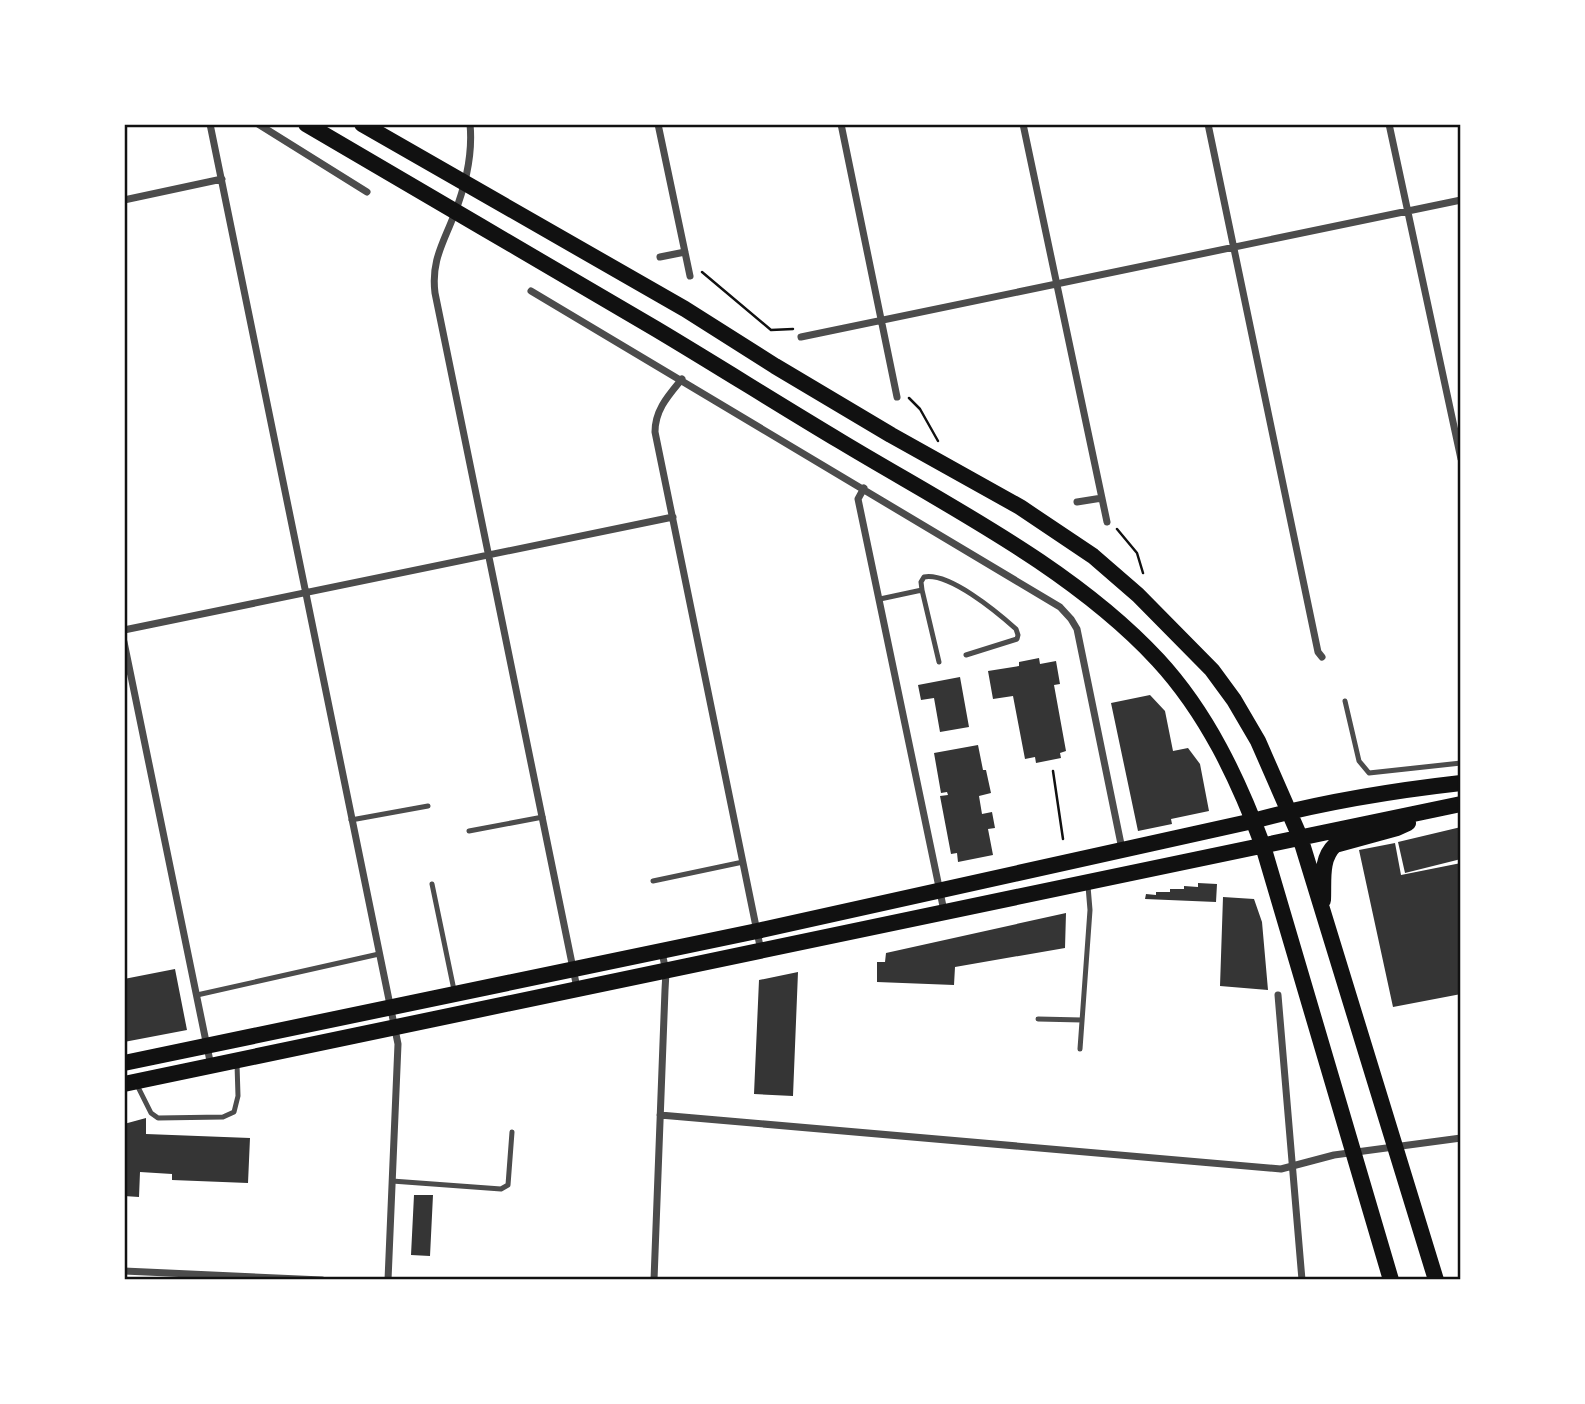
<svg xmlns="http://www.w3.org/2000/svg" width="1585" height="1404" font-family="Commissioner,sans-serif">
	<rect width="100%" height="100%" fill="#fff"/>
	<path fill="#353535" d="M1039,658L1040,664L1056,661L1060,684L1054,685L1066,751L1060,753L1061,758L1036,763L1035,757L1025,759L1013,696L993,699L988,671L1019,666V662Z
		M960,677L969,727L940,732L934,698L921,700L918,685Z
		M1150,695L1165,711L1173,751L1188,748L1200,764L1209,811L1171,819L1172,824L1138,831L1111,703Z
		M978,745L983,770H986L991,793L979,796L982,814L992,812L995,828L988,829L993,855L958,862L957,853L951,854L940,796L948,795L947,792L941,793L934,753Z
		M1461,827V859L1405,873L1398,842Z
		M1395,843L1401,875L1461,863V994L1393,1007L1359,850Z
		M1198,883L1217,884L1216,902L1145,899L1146,894L1156,895V892H1170V889H1184V886L1198,887Z
		M1223,897L1254,899L1262,922L1268,990L1220,986Z
		M1066,913L1065,948L955,967L954,985L877,982V962H885L886,953Z
		M175,969L187,1030L124,1042V979Z
		M798,972L793,1096L754,1094L759,980Z
		M146,1118V1134L250,1138L248,1183L172,1180V1174L140,1172L139,1197L124,1196V1124Z
		M414,1195H433L430,1256L411,1255Z"/>
	<g fill="none" stroke-linecap="round" stroke-linejoin="round">
		<path stroke="#111" stroke-width="2.5" d="M702,272L771,330L793,329
			M909,398L920,409L938,441
			M1117,529L1137,553L1143,573
			M1053,771L1063,839"/>
		<path stroke="#4c4c4c" stroke-width="5" d="M880,599L922,590
			M939,662L922,590L921,582L924,577C949,572 997,612 1016,629L1018,635L1017,639L966,655
			M1345,701L1359,761L1369,773L1461,763
			M351,820L428,806
			M469,831L543,817
			M653,881L743,862
			M432,884L454,990
			M197,995L379,954
			M1038,1019L1082,1020
			M1080,1049L1090,910L1088,886
			M136,1083L151,1113L158,1118L223,1117L234,1112L238,1096L237,1064
			M392,1181L501,1189L508,1185L512,1132"/>
		<path stroke="#4c4c4c" stroke-width="7" d="M210,124L398,1044L388,1280
			M258,124L367,192
			M470,124C473,155 465,187 454,215C443,244 431,261 435,293L577,988
			M658,124L690,276
			M841,124L897,397
			M1023,124L1107,522
			M1208,124L1318,652L1322,657
			M1389,124L1461,459
			M124,200L222,179
			M660,257L685,252
			M531,291L1060,607L1071,619L1077,629L1122,849
			M801,337L1461,200
			M682,379C668,396 655,410 655,432L761,951
			M864,488L858,499L944,911
			M1077,502L1102,498
			M124,630L673,517
			M124,642L211,1066
			M1278,995L1302,1280
			M660,1115L1281,1169L1334,1155L1461,1138
			M124,1271L322,1280
			M654,1280L665,990L666,972L662,952"/>
		<path stroke="#111" stroke-width="16" d="M306,124C422,193 540,260 656,329C718,366 778,404 840,441C946,505 1073,568 1158,660C1207,713 1238,779 1263,846L1391,1280
			M362,124L685,309L775,366L891,435L1020,507L1093,556L1138,595L1212,670L1234,700L1258,741L1300,837L1436,1280
			M1323,900C1324,881 1320,859 1335,845L1397,828L1408,823
			M124,1063L757,931L1253,821C1322,802 1390,791 1461,783
			M124,1084L1461,804"/>
	</g>
	<rect width="1585" height="1404" fill="none" stroke="#ffffff" stroke-width="252"/>
	<rect x="126" y="126" width="1333" height="1152" fill="none" stroke="#111" stroke-width="2.5"/>
</svg>
